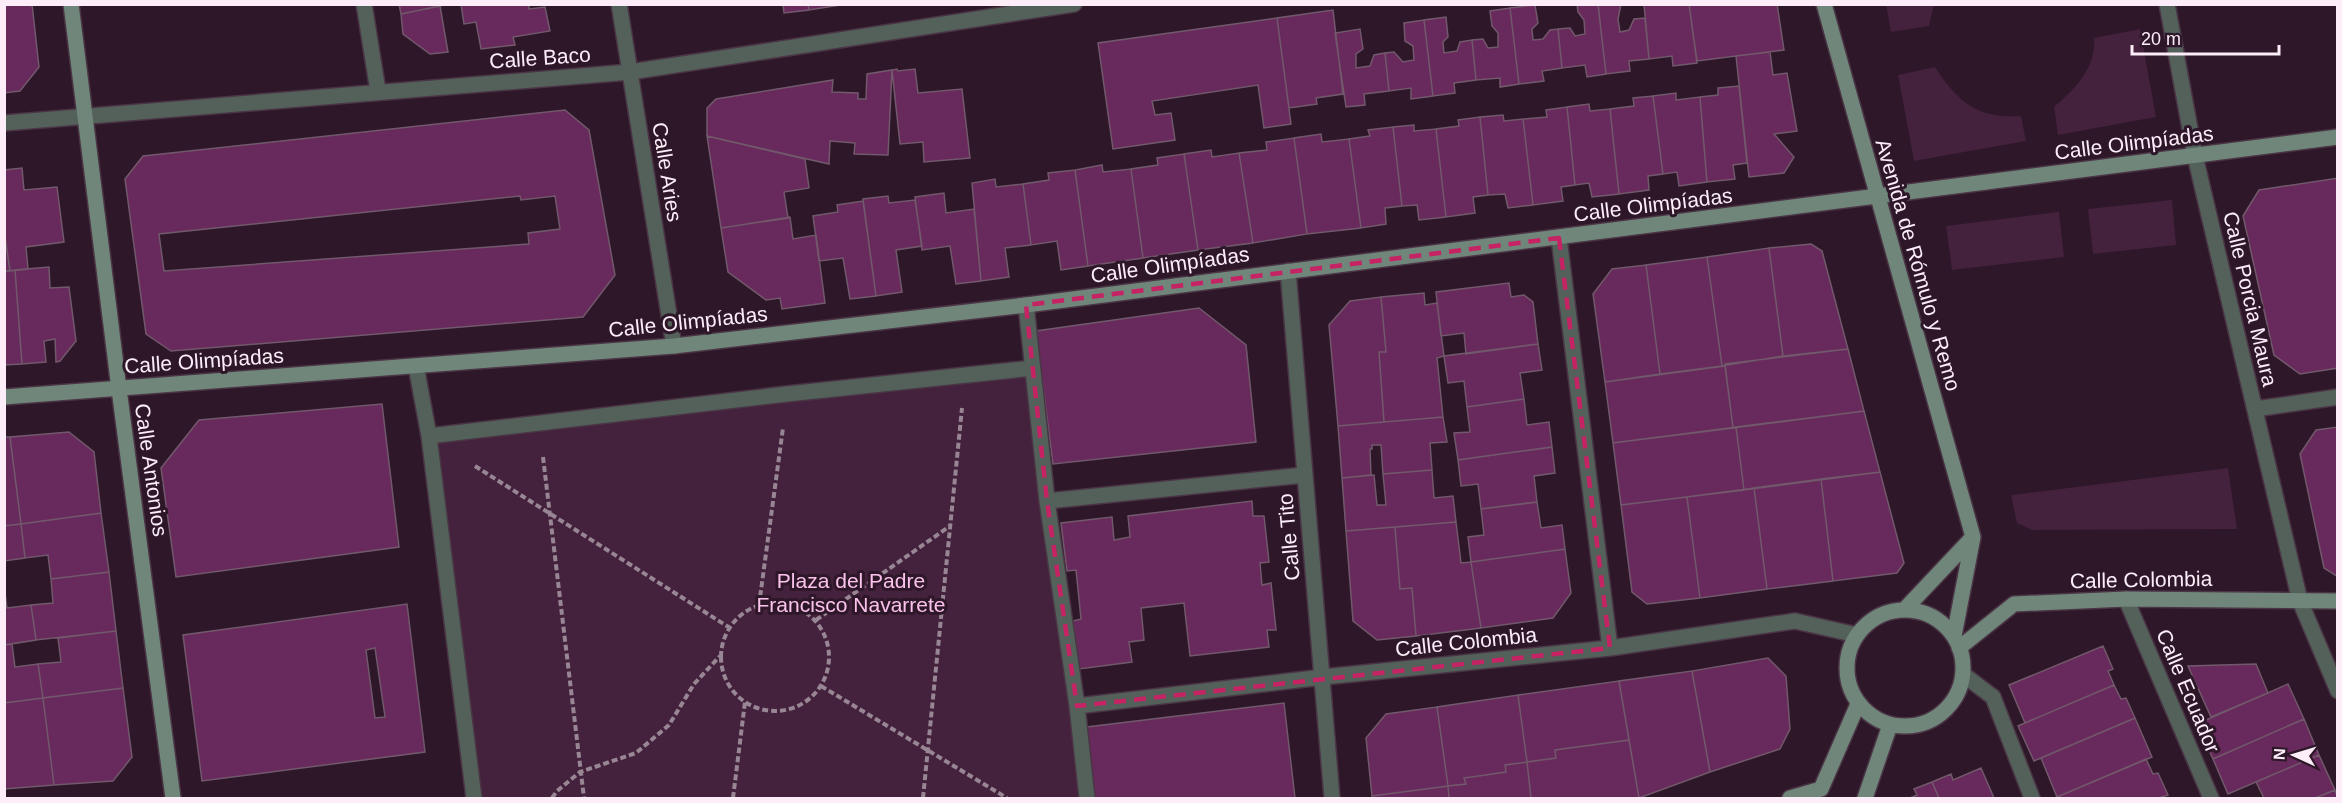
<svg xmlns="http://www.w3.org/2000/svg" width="2342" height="803" font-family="Arial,sans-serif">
	<rect width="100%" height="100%" fill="#2d1728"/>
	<path fill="#44213c" d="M1886,5V4L1934,5L1929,26L1891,32Z
		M2140,29L2156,117L2058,135L2054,107C2075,89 2096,68 2094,38Z
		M1935,67C1958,102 1977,119 2021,116L2026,141L1914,161L1898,75Z
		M2172,200L2176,245L2093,254L2088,209Z
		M2059,212L2064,257L1952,270L1946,226Z
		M1033,368L1087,798H473L429,436Z
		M2228,468L2237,529L2032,530L2017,523L2011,495Z"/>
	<path fill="#682a5c" stroke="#72586b" stroke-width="1.5" fill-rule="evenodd" d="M16,4H32L39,67L20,91L4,93V6Z
		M399,4H445V5L401,14Z
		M461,4H529V9L545,7L550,31L513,37L515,45L481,49L476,22L464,24Z
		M783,4H808L809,10L784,13Z
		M808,4H847L809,10Z
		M1577,4H1598L1606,74L1587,77L1585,65L1562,68L1558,29L1570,28L1575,36L1585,34L1584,20L1578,12Z
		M1598,4H1621L1618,19L1620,32L1629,30L1634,19L1645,18L1649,59L1629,61L1630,71L1606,74Z
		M1644,4H1689L1697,63L1673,66L1672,56L1649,59Z
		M1689,4H1777L1784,50L1697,61Z
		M1535,5L1538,23L1532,29L1533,40L1543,39L1550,30L1558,29L1562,68L1542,71L1544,81L1519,84L1510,8Z
		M440,6L448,52L430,54L403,34L401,14Z
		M1510,8L1519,84L1500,87V78L1476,80L1472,40L1483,39L1488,48L1498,47V33L1492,26L1490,11Z
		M1333,10L1343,94L1316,98L1317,104L1289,108L1277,18Z
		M1446,17L1448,37L1443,42L1444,53L1457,51L1460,42L1472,40L1476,80L1454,83L1455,93L1433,96L1424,20Z
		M1277,18L1291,124L1264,128L1258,85L1152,101L1155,115L1171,113L1175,140L1113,149L1098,43Z
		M1424,20L1433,96L1411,99V88L1389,91L1385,53L1394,52L1403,62L1414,60L1413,46L1405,41L1404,23Z
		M1360,29L1363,49L1356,54V68L1370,66L1374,55L1385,53L1389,91L1364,94L1365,105L1346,107L1335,33Z
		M1770,52L1773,75L1787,73L1797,131L1774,134L1794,157L1784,173L1749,177L1736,56Z
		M897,69L898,71L915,69L918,93L962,89L970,158L924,162L923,142L900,144L892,70Z
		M892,70L888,155L854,154L855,143L830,141L829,164L707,136V108L716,99L833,80L832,92L858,93V99H866L867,74Z
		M1739,86L1747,163L1733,165L1735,179L1707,182L1700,97L1718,95V88Z
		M1676,93V100L1700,97L1707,182L1679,186L1677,172L1663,174L1653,96Z
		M1653,96L1663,174L1648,176L1649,190L1619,194L1610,109L1634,106L1633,98Z
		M1589,104L1590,111L1610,109L1619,194L1592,197L1589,183L1575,185L1567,107Z
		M1567,107L1575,185L1561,187L1563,201L1533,205L1523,119L1547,117L1546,110Z
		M565,110L589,130L615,275L583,317L171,351L146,334L125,179L143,156ZM520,196L521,200L555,196L560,229L528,233L529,244L164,271L159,234Z
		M1503,115L1504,121L1523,119L1533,205L1508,208L1505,194L1488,195L1480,117Z
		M1480,117L1488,195L1473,197L1475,213L1446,217L1436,129L1459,126L1458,120Z
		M1414,125V131L1436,129L1446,217L1419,220L1417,205L1402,206L1393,127Z
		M1393,127L1402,206L1385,208L1386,224L1361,228L1349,139L1370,136L1368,130Z
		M1321,134L1322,142L1349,139L1361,228L1307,234L1294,138Z
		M707,136L805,159L809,188L784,192L788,218L721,228Z
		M1294,138L1307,234L1253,243L1239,153L1267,150L1266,142Z
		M1211,150L1212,157L1239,153L1253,243L1198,250L1184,154Z
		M1184,154L1198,250L1143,258L1131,169L1158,165L1157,158Z
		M1102,165L1103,172L1131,169L1143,258L1088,266L1075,170Z
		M22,168L24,190L57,187L64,242L26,247L28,269L10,271L4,230V170Z
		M1075,170L1088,266L1061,270L1057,241L1031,245L1023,184L1049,180L1048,173Z
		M2338,178V368L2300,374L2274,355L2243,216L2259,190Z
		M995,179L996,187L1023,184L1031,245L1005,248L1009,277L981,281L972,183Z
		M944,193L946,213L974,209L981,281L956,284L950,246L922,250L915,197Z
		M888,196L889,203L915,200L922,246L896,250L902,292L876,296L863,199Z
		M863,201L876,296L850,299L843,258L819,261L813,216L838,212L837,205Z
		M790,217L793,239L816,235L825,303L782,309L780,298L766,300L728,272L721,228Z
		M4,230L10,271H4Z
		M1811,244L1822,251L1848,349L1783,356L1769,248Z
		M1769,248L1783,356L1722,366L1707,257Z
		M1707,257L1722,366L1660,374L1646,265Z
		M1646,265L1660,374L1605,382L1593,294L1612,269Z
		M49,267L50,288L69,287L76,341L60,361L56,362L55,339L44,341L46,362L22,364L15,270Z
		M15,270L22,364L4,365V271Z
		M1509,283L1511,297L1524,295L1533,302L1538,344L1466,354L1464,333L1441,336L1436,292Z
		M1424,293L1425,305L1437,303L1444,356L1437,358L1443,417L1384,422L1379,352H1386L1381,297Z
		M1381,297L1386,352H1379L1384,422L1338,426L1329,325L1350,301Z
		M1199,308L1246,345L1256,442L1053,464L1036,331Z
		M1538,344L1542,370L1520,373L1524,399L1467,407L1464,381L1448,383L1444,356Z
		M1848,349L1864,411L1733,428L1725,364Z
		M1725,366L1733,428L1613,443L1605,382Z
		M1524,399L1527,425L1549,422L1552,447L1458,460L1454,433L1470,432L1467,407Z
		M382,404L399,547L176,577L161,468L199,420Z
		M1864,411L1880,472L1744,490L1736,427Z
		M1443,417L1447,442L1430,443L1432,470L1383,474L1381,445H1372V449H1370L1371,475L1342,478L1338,426Z
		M1736,427L1744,490L1621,505L1613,443Z
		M2338,427V577L2324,568L2300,454L2316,430Z
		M69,432L94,452L101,513L21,524L10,437Z
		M4,437H10L21,524L4,526Z
		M1552,447L1555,473L1534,476L1537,502L1481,509L1478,484L1461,486L1458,460Z
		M1432,470L1434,498L1453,496L1456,522L1346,531L1342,478L1374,475L1377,505H1386L1383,474Z
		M1880,472L1904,563L1897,573L1833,581L1821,479Z
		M1821,479L1833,581L1767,589L1754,488Z
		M1754,488L1767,589L1700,598L1687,497Z
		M1687,497L1700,598L1647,604L1632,592L1621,505Z
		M1252,501L1253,516H1264L1269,562L1260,563L1262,585L1271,583L1276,630H1267L1269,647L1190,656L1184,603L1141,608L1144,640L1129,642L1132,662L1079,669L1073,621L1081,619L1076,570L1067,571L1061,523L1112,517L1114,540L1130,537L1128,516Z
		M1537,502L1541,528L1562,525L1565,549L1471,562L1468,537L1484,535L1481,509Z
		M101,513L109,572L51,579L48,555L25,558L21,524Z
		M1456,522L1461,563L1471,562L1481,628L1416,636L1412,588L1400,589L1395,527Z
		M21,524L25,558L4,561V526Z
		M1395,527L1400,589L1412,588L1416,636L1377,640L1353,621L1346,531Z
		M1565,549L1571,593L1553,618L1481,628L1471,562Z
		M109,572L116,631L36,640L31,605L53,603L51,579Z
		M4,585L7,608L31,605L36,640L4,645Z
		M407,604L425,752L202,781L183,635ZM375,648L385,717L375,718L366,650Z
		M116,631L123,688L43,698L38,664L61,662L58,638Z
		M12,644L15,667L38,664L43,698L4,703V645Z
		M2103,646L2113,669L2108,671L2114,685L2025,723L2009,685Z
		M1768,658L1786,676L1790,729L1780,749L1710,772L1692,671Z
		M2256,664L2268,693L2211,717L2188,666Z
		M1692,671L1710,772L1639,798L1619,681Z
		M1619,681L1629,740L1555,750L1556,758L1527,762L1518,695Z
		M2288,684L2304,719L2213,759L2197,724Z
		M2114,685L2121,699L2126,698L2135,718L2034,761L2018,726Z
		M123,688L132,757L113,781L54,785L43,698Z
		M1518,695L1527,762L1505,765L1506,772L1464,778L1466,784L1448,786L1437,707Z
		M43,698L54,785L4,789V703Z
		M1284,703L1295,798H1095L1087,727Z
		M1437,707L1448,786L1372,796L1366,738L1386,714Z
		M2135,718L2152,757L2057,797L2041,758Z
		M2304,719L2319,755L2228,794L2213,759Z
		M1629,740L1639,798H1531L1527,762L1556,758L1555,750Z
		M2319,755L2335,790L2315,798H2264L2256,782Z
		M2146,759L2153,774L2158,773L2168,795L2159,798H2058L2057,797Z
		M1527,762L1531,798H1449L1448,786L1466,784L1464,778L1506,772L1505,765Z
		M1981,768L1994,798H1939L1932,782L1951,774L1953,780Z
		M1932,782L1939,798H1910L1917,795L1914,789Z
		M1448,786L1449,798H1372V796Z
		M2335,790L2338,798H2315Z"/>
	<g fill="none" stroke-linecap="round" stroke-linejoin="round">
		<g stroke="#4a3545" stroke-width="18">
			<path id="street" d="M364,4L378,91
				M619,4L674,346
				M2167,4L2195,156L2300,601L2338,691
				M4,123L630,72L1074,4
				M1559,238L1610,648
				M1288,271L1332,798
				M1026,305L1047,501L1077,706L1087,798
				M416,366L429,436L474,798
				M2255,409L2338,397
				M429,436L787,394L1033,368
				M1047,501L1304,475
				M2126,599L2211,798
				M1964,675L1993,697L2032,798
				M1077,706L1323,677L1610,648L1795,621L1857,635"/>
		</g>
		<g stroke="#4a3545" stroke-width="18">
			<path id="secondary" d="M71,4L119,389L173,798
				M1824,4L1973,537L1954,636
				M4,397L674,346L1026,305L2338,137
				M1905,609L1973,537
				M1847 668a58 58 0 1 1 116 0a58 58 0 1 1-116 0Z
				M1959,648L2014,604L2126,599L2338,601
				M1790,798L1821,789L1858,704
				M1865,798L1890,725"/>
		</g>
		<path stroke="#988694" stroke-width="4" stroke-dasharray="6 3" stroke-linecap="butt" d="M543,457L584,798
			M475,466L730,628
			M721 657a54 54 0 1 1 108 0a54 54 0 1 1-108 0Z
			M759,605L783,428
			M816,620L950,526
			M821,686L1007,798
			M552,798L557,791L580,772L636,753L669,725L694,684L720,656
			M733,798L745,702
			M923,798L962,408"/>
		<use href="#street" stroke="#53615a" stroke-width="15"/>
		<use href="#secondary" stroke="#70867b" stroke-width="15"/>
	</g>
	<path fill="none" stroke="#c52363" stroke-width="4.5" stroke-dasharray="12 8" stroke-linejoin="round" d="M1559,238L1610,648L1077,706L1047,501L1026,305Z"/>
	<g text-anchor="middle" stroke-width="6" stroke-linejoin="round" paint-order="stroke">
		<g font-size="21" fill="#fcedf8" stroke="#2d1728">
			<text transform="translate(540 58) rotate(-4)" y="7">Calle Baco</text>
			<text transform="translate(2134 143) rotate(-7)" y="7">Calle Olimpíadas</text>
			<text transform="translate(667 172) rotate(81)" y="7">Calle Aries</text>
			<text transform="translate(1653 205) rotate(-7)" y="7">Calle Olimpíadas</text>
			<text transform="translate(1170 265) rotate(-8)" y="7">Calle Olimpíadas</text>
			<text transform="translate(1918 265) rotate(74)" y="7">Avenida de Rómulo y Remo</text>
			<text transform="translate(2250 299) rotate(77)" y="7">Calle Porcia Maura</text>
			<text transform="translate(688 322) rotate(-6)" y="7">Calle Olimpíadas</text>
			<text transform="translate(204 361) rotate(-4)" y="7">Calle Olimpíadas</text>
			<text transform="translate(151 470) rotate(82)" y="7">Calle Antonios</text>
			<text transform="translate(1289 537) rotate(-95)" y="7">Calle Tito</text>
			<text transform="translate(2141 580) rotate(-1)" y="7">Calle Colombia</text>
			<text transform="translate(1466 642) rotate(-6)" y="7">Calle Colombia</text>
			<text transform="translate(2188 691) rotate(67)" y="7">Calle Ecuador</text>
		</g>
		<g font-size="21" fill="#fbc2ec" stroke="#2d1728">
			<text x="851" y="588">Plaza del Padre<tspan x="851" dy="24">Francisco Navarrete</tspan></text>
		</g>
	</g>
	<rect width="2342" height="803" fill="none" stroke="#fcedf8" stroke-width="12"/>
	<g transform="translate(2294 755) rotate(274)" stroke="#2d1728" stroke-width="4.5" paint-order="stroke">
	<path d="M0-4.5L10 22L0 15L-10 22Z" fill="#fcedf8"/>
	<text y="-9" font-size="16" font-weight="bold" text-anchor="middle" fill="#fcedf8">N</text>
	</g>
	<path d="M2132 45v9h147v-9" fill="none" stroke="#fcedf8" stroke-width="3"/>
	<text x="2141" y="45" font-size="18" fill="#fcedf8" stroke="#2d1728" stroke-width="4.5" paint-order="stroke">20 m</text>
</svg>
